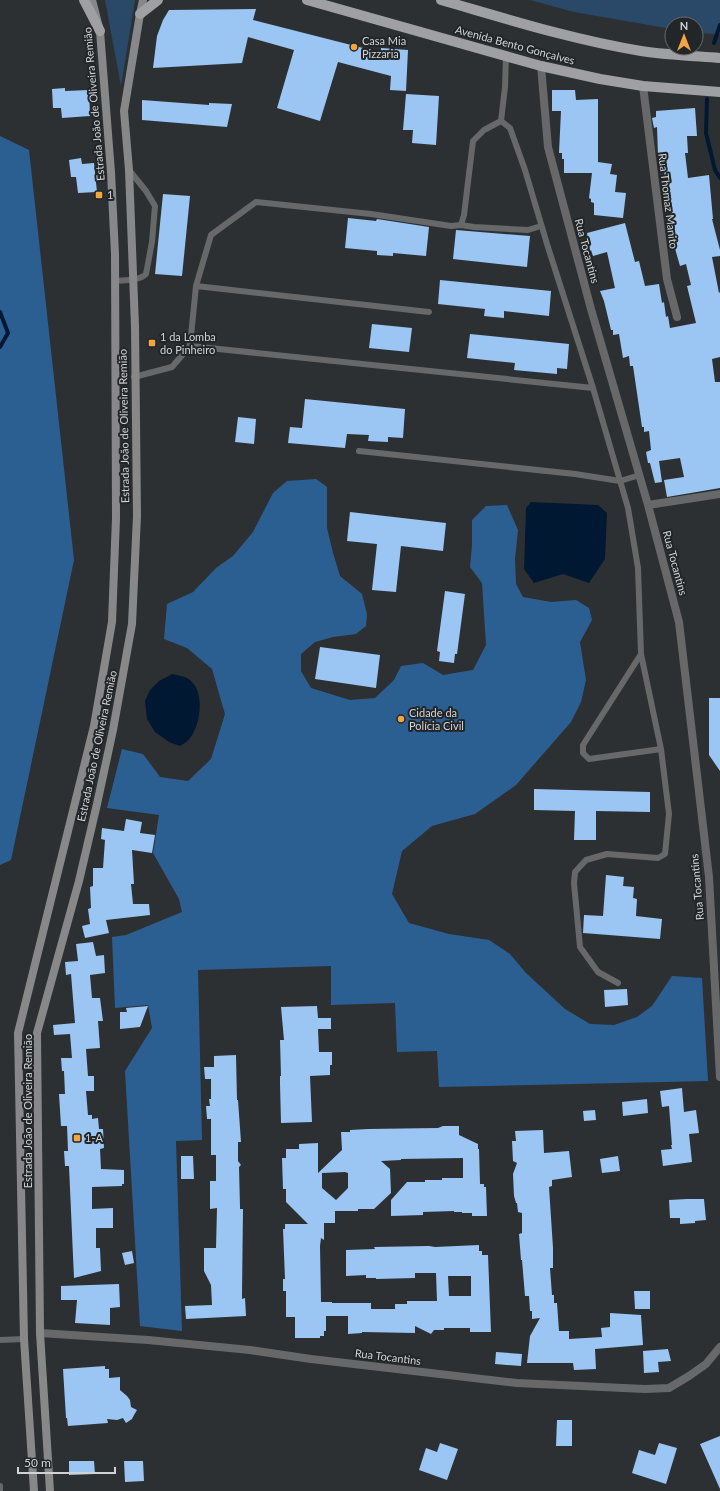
<svg xmlns="http://www.w3.org/2000/svg" width="720" height="1491" font-family="Lato,sans-serif">
	<rect width="100%" height="100%" fill="#2d3032"/>
	<path fill="#2a4968" d="M105,0H135L121,86Z
		M530,0H720V34L696,33V24H672V29L574,12Z"/>
	<path fill="#2c5f91" d="M0,136L29,150L74,560L11,860L0,865Z
		M316,479L327,487V528L333,553L340,576L362,594L367,614L366,626L356,634L333,637L315,642L301,654V671L311,688L350,700L375,698L394,680L401,666L423,663L443,675L473,670L486,645L482,583L470,567L472,545V520L486,506L507,505L518,530L515,559L516,584L523,597L551,602L576,600L589,608L592,620L580,642L586,680L581,702L571,722L516,785L475,814L432,826L402,851L392,894L409,923L449,934L489,940L510,954L526,973L565,1009L590,1024L614,1025L637,1017L652,1006L672,976L702,978L708,1081L439,1087L437,1051L397,1052L395,1003L331,1005V966L198,970L202,1140L176,1141L182,1331L140,1326L125,1071L152,1028L148,1005L115,1008L112,937L126,935L182,912L179,899L153,853L159,815L107,808L122,749L143,754L160,777L188,781L211,759L225,714L212,669L187,648L164,639L167,604L193,592L216,568L233,556L253,532L273,493L287,481Z"/>
	<path fill="#001831" d="M531,502L598,505L607,513L605,559L589,583L563,574L534,583L524,569L526,508Z
		M172,674C177,675 183,676 187,678C206,689 201,724 190,738C188,741 184,744 180,746L169,742L155,732L147,719L145,701L150,690L159,681Z"/>
	<g fill="none" stroke-linecap="round" stroke-linejoin="round">
		<path stroke="#001831" stroke-width="4" d="M714,43L720,25
			M707,99L706,133L715,170L720,178
			M0,312L8,333L0,347"/>
	</g>
	<path fill="#9bc6f3" fill-rule="evenodd" d="M256,9L253,20L363,48L381,54V48L408,50L406,91L390,90L391,76L338,62L320,121L277,108L294,50L248,37L242,63L153,68L157,36L163,20L169,10Z
		M65,88V91L89,90L90,116L62,118L61,108H53L52,89Z
		M552,90H575L576,100L598,99V162L612,164L610,174L617,175L615,192L626,193L623,218L594,215V203L591,202V199L589,198L592,173H564V159H562V153H559L561,111H552Z
		M406,94L439,96L436,145L412,143L413,130H403Z
		M142,100L209,105V103L232,104L227,127L142,120Z
		M695,108L697,136H687L688,153H685L688,178L709,175L713,219H712L720,250V256L712,257L719,293L720,292V357L712,359L715,382H720V488L667,497L664,480L684,477L680,458L659,461L662,482L655,483L650,463H648L646,452L651,450L649,431L644,432V427H642L633,366H630L629,356L623,358L619,334L613,335V330H611L604,301L600,291L615,288L607,252L593,256L591,250L590,251L587,233L625,223L635,262L639,261L645,286L659,284L662,303L664,302L666,317L668,316L670,328L696,323L687,286L691,285L686,264L680,266L672,238L670,192H668V186H666L662,155H658L657,127L654,128L652,118L656,117V111Z
		M81,158L82,164L94,163L97,192L78,193L76,177H71L69,160Z
		M163,194L190,196L182,276L155,274Z
		M348,218L376,221L377,219L429,227L426,256L393,253V256L377,255V251L345,248Z
		M456,230L530,236L527,267L453,259Z
		M440,280L551,291L549,316L504,311V318L484,316L485,309L438,304Z
		M372,324L412,328L409,352L369,348Z
		M470,334L569,344L567,369L557,368V374L514,370L515,363L467,358Z
		M305,399L405,409L403,438L388,437V442L368,441L369,435L347,434L345,448L288,443L290,427L302,428Z
		M238,417L256,419L254,444L235,442Z
		M350,512L446,523L443,551L401,546L396,592L372,590L377,544L347,541Z
		M445,591L465,594L457,654H455L454,663L439,661L440,652L437,651Z
		M320,647L380,655L376,688L315,679Z
		M709,698H720V771L709,755Z
		M534,789L650,792V812L596,811V840H574L575,811L534,810Z
		M126,819L142,822L140,833L155,835L152,853L132,850L134,884H131L133,904H149L150,915L106,920L109,933L85,938L82,926L90,924L88,909L91,908L90,887L93,886V868H103L105,840L101,839L102,828L124,831Z
		M606,875L624,877L623,886L634,887L633,898L637,899L636,916L662,919L660,939L583,933L584,915L603,916Z
		M93,942L96,956L104,955L105,973L90,975L92,998H100L103,1021H98L100,1048L86,1049L88,1076H94V1091H86L88,1115H92V1119L98,1118L99,1129H103L104,1148L100,1149L101,1169L124,1170V1184H122V1186L92,1187V1209L113,1208V1228H96V1248H100L101,1271L74,1278L69,1166H65L64,1151H68L67,1126H61L59,1094H65L64,1071H62L61,1058H72L70,1034L54,1035L53,1025L75,1023L71,974L66,975L65,962L78,961L76,944Z
		M627,989L628,1005L605,1007L604,990Z
		M148,1006L140,1027L120,1029V1012H127L126,1008Z
		M317,1006L318,1018H331V1029H318L319,1052H332V1065H330V1075L310,1076L312,1122L281,1123L280,1084V1076H281L280,1040H284L281,1007Z
		M236,1055L237,1100H238L241,1142H238V1161L241,1165L239,1167L240,1207V1209H243L242,1294V1299L245,1298L246,1316L186,1319L185,1306L212,1305L211,1285L204,1271V1248H216L217,1208L210,1209V1181H216V1155H211V1119H207L206,1106H210L209,1099H211V1079H205L204,1067H214V1056Z
		M682,1088L684,1112L696,1110L699,1133L689,1134L692,1162L663,1166L661,1150L672,1149L671,1145H672L669,1106L662,1107L660,1091Z
		M647,1099L648,1113L623,1116L622,1102Z
		M595,1110L596,1120L584,1121L583,1111Z
		M443,1126H459V1135L478,1144V1149H479L480,1184H484V1187H486L487,1216H472V1213H462V1212H454V1211L423,1212V1215L391,1216V1200L407,1182H425V1180H442V1178H463V1158L401,1159V1160L381,1161L390,1169L391,1193L374,1209H358V1211H335V1223H324V1240L321,1238L320,1246L321,1302H332V1303H371V1309H395V1304H407V1301H437L436,1273H415V1278L376,1279V1278H366V1275L346,1276V1250L375,1249L374,1247L429,1246L435,1247L479,1245V1251H482V1255H488L491,1332H470V1328H444V1330H434L431,1334L415,1326V1333L362,1332V1333L348,1334V1316H326V1331H324V1336H320V1338H295V1317H286V1291H283V1279H285L283,1229H285V1224H308L286,1202V1189H283L282,1158H286V1149H299V1144L318,1143V1173L342,1150L341,1132H350V1130L368,1129L438,1128ZM345,1172L348,1173V1188L336,1200L322,1188V1173ZM448,1276H471V1296H449Z
		M543,1130L544,1153L569,1151L572,1177L552,1180V1186L549,1187L553,1248V1268H550L552,1295H554V1303H557L559,1331H569V1339L602,1337L601,1328L610,1327V1313L641,1315L643,1345L595,1349L596,1369L574,1370L573,1363H527L530,1336L540,1318L532,1319V1311H530L529,1296H525L522,1260H521L519,1234L522,1233V1213L518,1212L517,1203H516L514,1196L513,1174L517,1163L513,1161L512,1141H516L515,1131Z
		M181,1156H193L194,1179H181Z
		M618,1156L620,1171L602,1173L600,1159Z
		M687,1199H704L706,1220L695,1221V1223L680,1224V1218H670L669,1200Z
		M132,1251L134,1263L125,1265L122,1253Z
		M119,1284L120,1307L110,1308V1325L75,1323L77,1300H61V1286Z
		M634,1291H650V1309H635Z
		M668,1349L671,1361L658,1362L659,1372L644,1373L643,1351Z
		M496,1352L522,1354L521,1366L495,1364Z
		M105,1366V1369H109V1378L120,1377V1390L127,1396L130,1400L131,1407L137,1410L134,1415L132,1419L126,1423L123,1418L117,1420L107,1419L108,1423L68,1426L67,1418H66L63,1369Z
		M557,1420H572V1446H556Z
		M720,1436V1489L700,1444Z
		M440,1443L458,1449L447,1480L419,1470L426,1448L437,1452Z
		M659,1443L677,1448L666,1484L632,1473L639,1450L655,1455Z
		M69,1461H94L95,1474L69,1475Z
		M124,1461H143L144,1481L125,1482Z"/>
	<g fill="none" stroke-linecap="round" stroke-linejoin="round">
		<path stroke="#67686a" stroke-width="6" d="M501,121L510,128L525,170L547,244L593,388
			M461,225L474,227L528,230L541,226
			M115,281C125,280 139,281 146,274L152,242L155,206L146,191L129,170
			M196,286L429,312
			M190,346L593,388L628,508L638,568L641,654L583,745V753L589,759L661,749L669,814L665,854L658,858L607,854L586,860L575,872L574,883L580,947L598,972L618,983
			M134,377L172,367L190,346L196,286L211,235L256,202L371,214L451,226L461,225L464,215L473,141L484,130L501,121L505,87L506,56
			M359,451L575,474L620,481L640,475
			M641,654L661,749
			M0,1340L24,1339
			M0,1486V1491"/>
		<path stroke="#67686a" stroke-width="8" d="M541,66L548,147L591,309L648,505L679,622L709,877L720,1077
			M643,86L667,279L677,317
			M648,505L720,494
			M40,1333L148,1340L250,1350L311,1359L517,1383L645,1389L669,1388L689,1376L706,1364L720,1347"/>
		<path stroke="#86888a" stroke-width="8" d="M34,1491L24,1339L18,1033L94,726L112,622L116,518L115,254L111,172L100,31L92,0
			M50,1491L40,1333L37,1033L79,881L97,804L113,730L132,624L137,516L135,326L129,170L124,111L140,14L143,0"/>
		<path stroke="#9ea0a3" stroke-width="10" d="M84,0L100,31
			M307,0L541,66L600,79L643,86L720,92
			M441,0C507,19 573,40 641,51C667,55 694,56 720,58
			M140,14L158,0"/>
	</g>
	<g fill="#f1a640" stroke="#232628" stroke-width="1.5">
		<circle cx="354" cy="47" r="4"/>
		<rect x="95" y="191" width="8" height="8" rx="2"/>
		<rect x="148" y="339" width="8" height="8" rx="2"/>
		<circle cx="401" cy="719" r="4"/>
		<rect x="73" y="1134" width="8" height="8" rx="2"/>
	</g>
	<g text-anchor="middle" stroke-width="4" stroke-linejoin="round" paint-order="stroke">
		<g font-size="11" fill="#d0d2d4" stroke="#232628" text-anchor="start">
			<text x="362" y="45">Casa Mia<tspan x="362" dy="13">Pizzaria</tspan></text>
			<text x="107" y="199">1</text>
			<text x="160" y="341">1 da Lomba<tspan x="160" dy="13">do Pinheiro</tspan></text>
			<text x="409" y="717">Cidade da<tspan x="409" dy="13">Polícia Civil</tspan></text>
			<text x="85" y="1142">1-A</text>
		</g>
		<g font-size="11" fill="#d0d2d4" stroke="#232628">
			<text transform="translate(515 45) rotate(15)" y="4">Avenida Bento Gonçalves</text>
			<text transform="translate(94 104) rotate(-95)" y="4">Estrada João de Oliveira Remião</text>
			<text transform="translate(668 201) rotate(83)" y="4">Rua Thomaz Manito</text>
			<text transform="translate(587 251) rotate(75)" y="4">Rua Tocantins</text>
			<text transform="translate(124 426) rotate(-91)" y="4">Estrada João de Oliveira Remião</text>
			<text transform="translate(675 563) rotate(75)" y="4">Rua Tocantins</text>
			<text transform="translate(97 746) rotate(-78)" y="4">Estrada João de Oliveira Remião</text>
			<text transform="translate(697 887) rotate(-95)" y="4">Rua Tocantins</text>
			<text transform="translate(28 1111) rotate(-90)" y="4">Estrada João de Oliveira Remião</text>
			<text transform="translate(388 1357) rotate(7)" y="4">Rua Tocantins</text>
		</g>
	</g>
	<g transform="translate(684 36)"><circle r="19" fill="#232628" stroke="#686b6d"/>
	<path d="M0-3L7 15L0 10L-7 15Z" fill="#f1a640"/>
	<text y="-6" font-size="11" font-weight="bold" text-anchor="middle" fill="#d0d2d4">N</text>
	</g>
	<path d="M18 1467v6h97v-6" fill="none" stroke="#d0d2d4" stroke-width="2"/>
	<text x="24" y="1467" font-size="12" fill="#d0d2d4" stroke="#232628" stroke-width="3" paint-order="stroke">50 m</text>
</svg>
